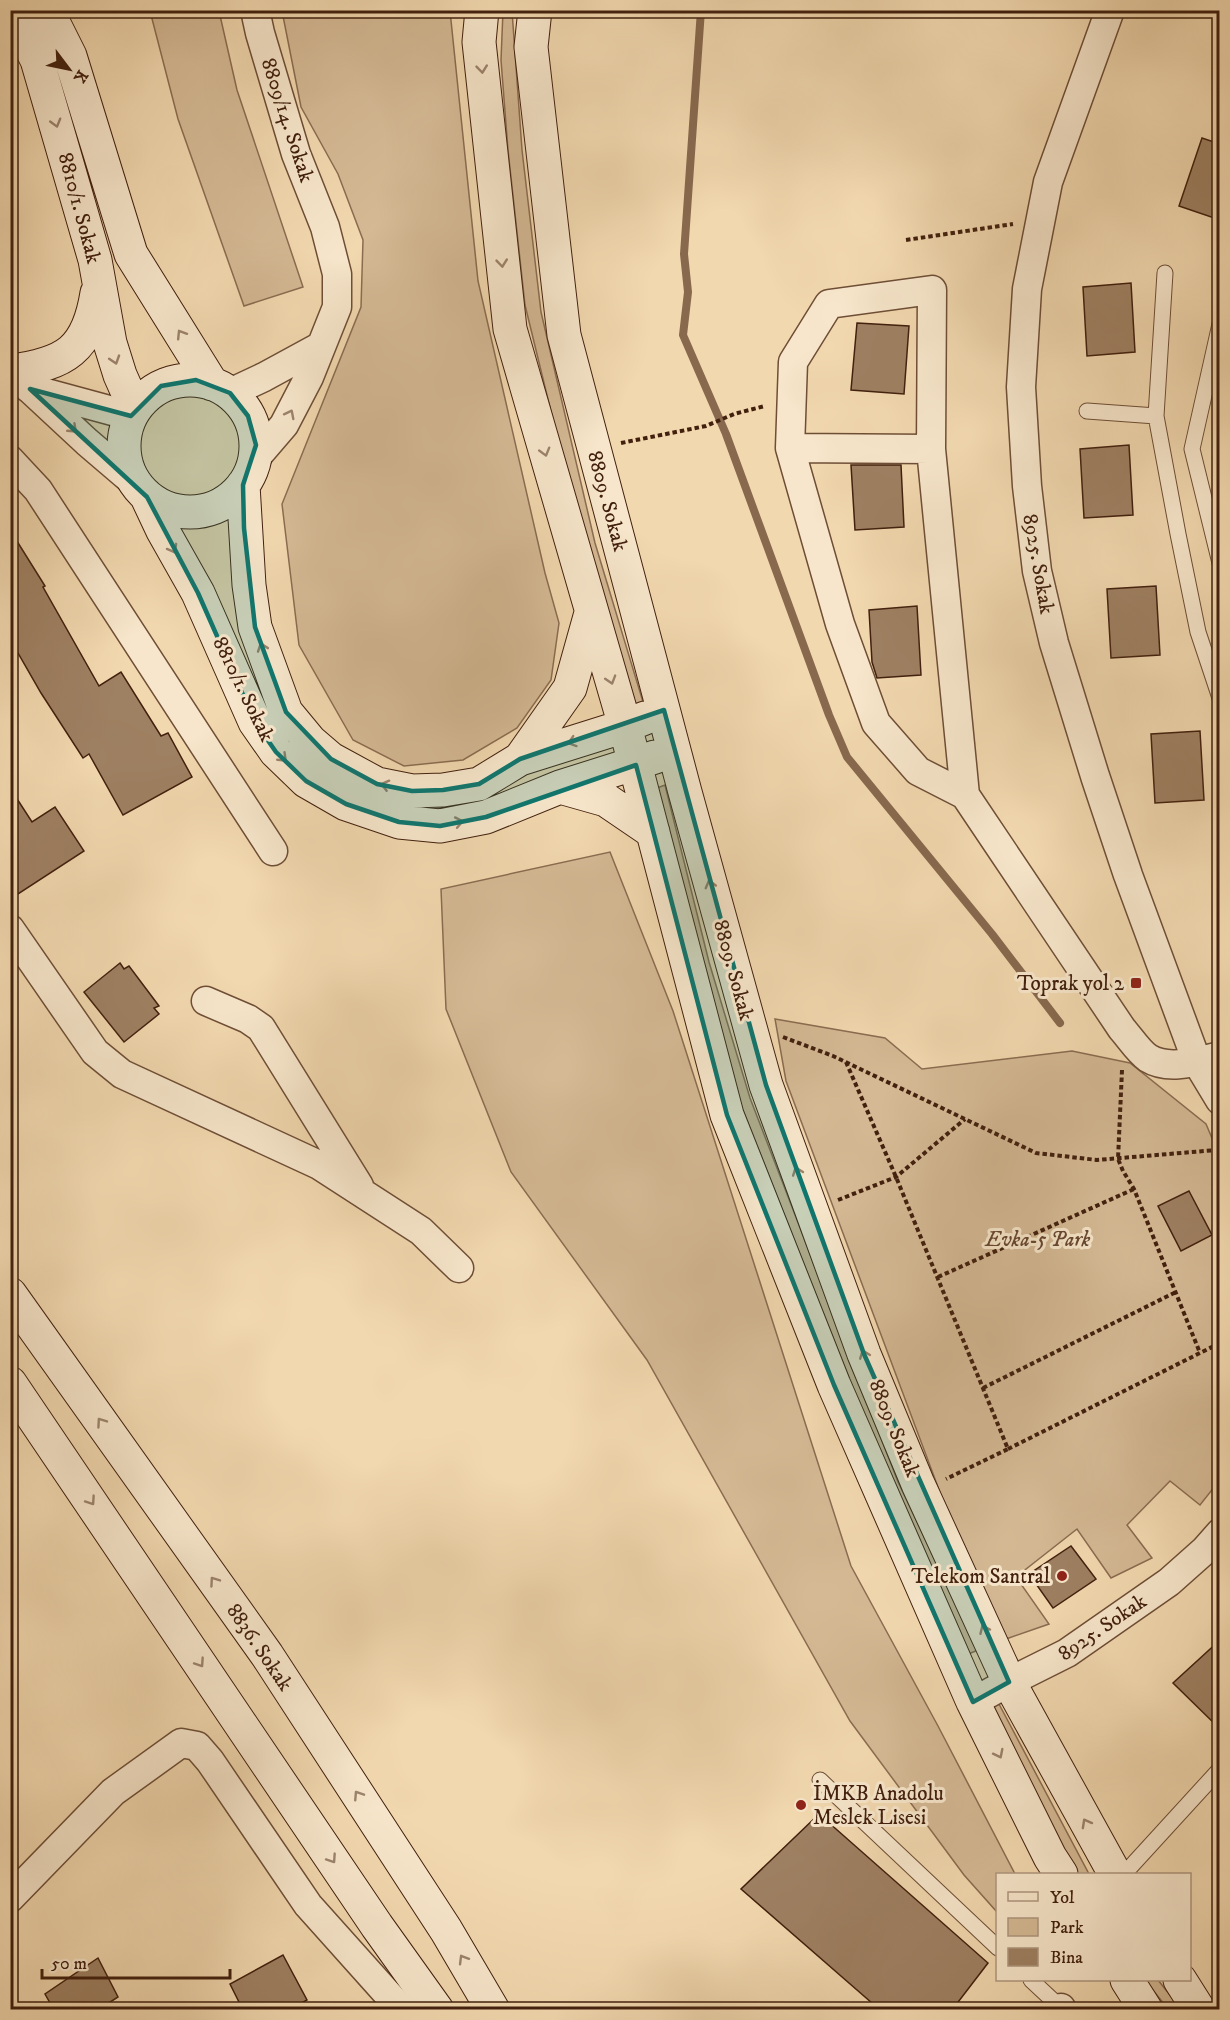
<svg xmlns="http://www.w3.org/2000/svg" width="1230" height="2020" font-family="'IM FELL DW Pica',serif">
	<rect width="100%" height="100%" fill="#f2d8af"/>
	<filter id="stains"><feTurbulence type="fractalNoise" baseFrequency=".00333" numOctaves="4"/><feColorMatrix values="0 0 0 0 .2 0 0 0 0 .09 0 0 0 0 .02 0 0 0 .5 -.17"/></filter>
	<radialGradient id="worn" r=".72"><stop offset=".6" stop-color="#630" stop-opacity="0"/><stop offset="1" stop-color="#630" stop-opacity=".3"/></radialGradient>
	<path fill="#d4b994" stroke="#8b6c51" stroke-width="1.5" d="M150,11H219L237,90L303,287L244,306L178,119Z
		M282,11H450L478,281L545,573L559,623L551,680L517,728L463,760L404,766L353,740L299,645L282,504L361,307L363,240L338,174L301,107Z
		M503,11H512L522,150L541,312L595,543L643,702L636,705L566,473L525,305L508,150L501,60Z
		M665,785L709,962L750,1098L898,1482L978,1650L966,1655L915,1545L736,1093L657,788Z
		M610,852L673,1011L851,1566L938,1726L1015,1874H998L997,1912L964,1875L850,1721L647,1360L511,1172L446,1009L441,889Z
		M775,1019L885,1038L922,1069L1072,1051L1130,1063L1206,1124L1220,1157L1219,1481L1200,1505L1170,1481L1127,1525L1152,1558L1111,1578L1077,1529L1016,1577L1049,1624L1006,1639L941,1495L786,1081Z
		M999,1704L1089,1874H1077L991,1708Z
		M1145,1980H1158L1181,2009H1168Z"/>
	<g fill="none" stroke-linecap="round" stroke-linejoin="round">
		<path stroke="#88694e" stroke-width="8" d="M701,10L684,254L688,292L683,335L726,434L829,715L847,757L992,934L1060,1023"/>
	</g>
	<path fill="#9e8062" stroke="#42200e" stroke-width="1.5" d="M1202,138L1220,144V220L1179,206Z
		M1131,283L1135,352L1087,356L1083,287Z
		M857,323L909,326L904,394L851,390Z
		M1129,445L1133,515L1084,518L1080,449Z
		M851,465H901L904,527L855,530Z
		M10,530L45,586L43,587L99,686L121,672L161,736L168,733L192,777L123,815L89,754L83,758L41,693L10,639Z
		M1156,586L1160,655L1111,658L1107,589Z
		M917,606L921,675L877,678L872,662L869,610Z
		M1200,731L1204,800L1155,803L1151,734Z
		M10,788L32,822L55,807L84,851L18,894L10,882Z
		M120,963L124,969L129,966L159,1006L154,1008L159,1014L124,1042L84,992Z
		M1189,1191L1212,1235L1181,1251L1158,1206Z
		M1071,1546L1096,1579L1053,1608L1029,1574Z
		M1220,1640V1729L1173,1683Z
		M819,1814L988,1963L952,2010H880L741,1889Z
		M283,1955L307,2000L289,2010H243L230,1984Z
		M98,1958L118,1997L98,2010H54L45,1994Z"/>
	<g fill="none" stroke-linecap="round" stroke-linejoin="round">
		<g stroke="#6e4e36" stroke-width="17">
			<path id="lane" d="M1220,324L1192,449L1220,563
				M1087,411L1156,416L1178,534L1198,632L1220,698
				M1156,416L1165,273
				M820,1780L998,1948
				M1124,1874L1220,1769
				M1031,1980L1061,2008"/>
		</g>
		<g stroke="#6e4e36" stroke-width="31">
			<path id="street" d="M1110,10L1048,182L1027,289L1021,387L1027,486L1037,571L1054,643L1095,776L1128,875L1197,1062L1220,1100
				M10,374L30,389L87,442L135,483
				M35,390L131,416
				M230,393L264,377L321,346
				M790,448L931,449
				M10,460L38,490L273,851
				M254,460L284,425L309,377L337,307V274L325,227L296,154L260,33L255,10
				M965,795L931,449L932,290L829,304L793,362L790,448L840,624L876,723L918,771L965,795L1122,1029C1130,1038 1139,1052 1148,1058C1169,1071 1198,1061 1220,1056
				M10,929L95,1052L122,1074L319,1165L421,1231L459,1268
				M206,1001L248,1019L261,1028L359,1186
				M973,1702L1009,1682L1067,1653L1169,1582L1205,1550L1220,1533
				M10,1898L113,1792L181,1743L197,1746L210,1761L308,1905L402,2010
				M1059,2010L1061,2008L1062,2010"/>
		</g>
		<g stroke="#42200e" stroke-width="35">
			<path id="secondary" d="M12,10L37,60L95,260L110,343L120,375L135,409
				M47,10L70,56L131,254L212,384
				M482,10L479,42L510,329L625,726L727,1115L834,1385L973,1702L1050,1857L1061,1874
				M535,10L531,47L564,335L685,792L766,1085L864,1354L918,1484L1009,1682L1115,1874
				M10,371C66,364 88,350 97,293
				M124 446a66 66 0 1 1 132 0a66 66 0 1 1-132 0Z
				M243,485L249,585L255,627L286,712L310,741L331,759L377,784L412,791L443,790L479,784L520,759L625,726L645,718
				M147,497L163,531L198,593L255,722L276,752L306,781L346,804L399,822L440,826L486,817L560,787L655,757
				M520,759L570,688L591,613
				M560,787L606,800L653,832
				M10,1294L267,1655L446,1930L493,2010
				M10,1383L377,1926L437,2010
				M1127,1980L1146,2010
				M1180,1980L1199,2010"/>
		</g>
		<path stroke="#42200e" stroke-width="4" stroke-dasharray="4.5 3" stroke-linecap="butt" d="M906,240L1013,224
			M621,443L706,426L734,414L765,406
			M783,1037L833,1056L1036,1153L1097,1160L1217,1150
			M846,1062L896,1177L1008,1449L946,1479
			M1122,1070L1118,1159L1123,1171L1134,1189L1200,1353
			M838,1200L896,1177L965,1119
			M938,1277L1134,1189
			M983,1388L1176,1292
			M1008,1449L1220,1343"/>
		<use href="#lane" stroke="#f7e6cb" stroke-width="15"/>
		<use href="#street" stroke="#f7e6cb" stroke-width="28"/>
		<use href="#secondary" stroke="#f7e6cb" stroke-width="33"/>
	</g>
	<defs><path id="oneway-chevron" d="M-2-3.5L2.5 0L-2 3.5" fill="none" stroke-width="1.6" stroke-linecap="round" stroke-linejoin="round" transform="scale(1.5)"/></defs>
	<g stroke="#9c836c">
		<use href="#oneway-chevron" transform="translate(482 69) rotate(84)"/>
		<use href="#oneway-chevron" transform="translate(56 123) rotate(74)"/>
		<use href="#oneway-chevron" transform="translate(502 263) rotate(84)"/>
		<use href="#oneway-chevron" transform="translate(181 334) rotate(-122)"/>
		<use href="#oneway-chevron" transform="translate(115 360) rotate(72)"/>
		<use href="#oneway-chevron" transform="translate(290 414) rotate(-63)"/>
		<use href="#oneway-chevron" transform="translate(73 429) rotate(43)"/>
		<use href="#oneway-chevron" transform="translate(545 452) rotate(74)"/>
		<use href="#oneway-chevron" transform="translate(173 549) rotate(61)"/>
		<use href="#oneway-chevron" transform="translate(262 647) rotate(-109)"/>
		<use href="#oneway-chevron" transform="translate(611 680) rotate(73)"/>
		<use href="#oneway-chevron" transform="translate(572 742) rotate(162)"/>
		<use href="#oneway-chevron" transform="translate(283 758) rotate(44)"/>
		<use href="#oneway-chevron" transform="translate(385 785) rotate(-166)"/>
		<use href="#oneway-chevron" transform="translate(459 822) rotate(-11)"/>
		<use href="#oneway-chevron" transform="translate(710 884) rotate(-105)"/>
		<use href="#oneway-chevron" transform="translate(797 1171) rotate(-110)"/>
		<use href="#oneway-chevron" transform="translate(864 1354) rotate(-111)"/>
		<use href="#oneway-chevron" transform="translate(101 1422) rotate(-125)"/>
		<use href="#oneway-chevron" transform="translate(91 1501) rotate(56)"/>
		<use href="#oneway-chevron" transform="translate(214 1581) rotate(-125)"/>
		<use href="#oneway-chevron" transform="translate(984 1629) rotate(-114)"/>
		<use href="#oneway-chevron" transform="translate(200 1663) rotate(56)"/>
		<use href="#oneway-chevron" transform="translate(999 1754) rotate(63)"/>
		<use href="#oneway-chevron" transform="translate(358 1795) rotate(-123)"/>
		<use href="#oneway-chevron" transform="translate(1086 1823) rotate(-119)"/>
		<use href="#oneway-chevron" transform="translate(332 1859) rotate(56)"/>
		<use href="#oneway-chevron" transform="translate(463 1959) rotate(-121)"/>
	</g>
	<path fill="#0f766e" fill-opacity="0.2" stroke="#0f766e" stroke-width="4.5" stroke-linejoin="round" d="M196,380L230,393L248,416L256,445L243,485L244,528L255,627L286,712L331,759L377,784L412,791L443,790L479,784L520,759L664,710L766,1085L864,1354L1009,1682L973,1702L834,1385L727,1115L636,765L486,817L440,826L399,822L346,804L306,781L276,752L255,722L198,593L147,497L30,389L131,416L161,386Z"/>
	<g fill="#8f2418" stroke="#f7e6cb" stroke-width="2">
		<rect x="1130" y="977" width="12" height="12" rx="3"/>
		<circle cx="1062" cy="1576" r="6"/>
		<circle cx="801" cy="1805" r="6"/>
	</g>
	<g text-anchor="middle" stroke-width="6" stroke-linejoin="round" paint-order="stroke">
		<g font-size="21" fill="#42200e" stroke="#f7e6cb">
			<text transform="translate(288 120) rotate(72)" y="7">8809/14. Sokak</text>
			<text transform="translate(80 208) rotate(75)" y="7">8810/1. Sokak</text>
			<text transform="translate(608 501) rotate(75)" y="7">8809. Sokak</text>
			<text transform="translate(1039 564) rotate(80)" y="7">8925. Sokak</text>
			<text transform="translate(244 689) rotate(64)" y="7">8810/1. Sokak</text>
			<text transform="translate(734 970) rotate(75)" y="7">8809. Sokak</text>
			<text transform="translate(895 1428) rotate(68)" y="7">8809. Sokak</text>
			<text transform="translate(1102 1627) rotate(-34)" y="7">8925. Sokak</text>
			<text transform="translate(260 1647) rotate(56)" y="7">8836. Sokak</text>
		</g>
		<g font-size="21" fill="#42200e" stroke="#f7e6cb" text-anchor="end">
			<text x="1124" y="990">Toprak yol 2</text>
			<text x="1050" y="1583">Telekom Santral</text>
			<text x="813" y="1800" text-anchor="start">İMKB Anadolu<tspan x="813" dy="24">Meslek Lisesi</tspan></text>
		</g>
		<g font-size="21" font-style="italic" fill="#664630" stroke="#f7e6cb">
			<text x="1038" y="1246">Evka-5 Park</text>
		</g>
	</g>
	<rect width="1230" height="2020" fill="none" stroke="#f2d8af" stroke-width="36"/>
	<rect x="12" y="12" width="1206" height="1996" fill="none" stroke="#42200e" stroke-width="3"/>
	<rect x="18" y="18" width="1194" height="1984" fill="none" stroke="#42200e" stroke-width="1.5"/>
	<rect x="996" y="1873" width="195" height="108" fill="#f7e6cb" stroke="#af977f" stroke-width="1.5"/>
	<rect x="1008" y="1892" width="30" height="9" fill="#f7e6cb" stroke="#af977f" stroke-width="1.5"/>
	<text x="1050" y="1903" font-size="18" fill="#42200e">Yol</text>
	<rect x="1008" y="1918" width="30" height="18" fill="#d4b994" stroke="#af977f" stroke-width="1.5"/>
	<text x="1050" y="1933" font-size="18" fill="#42200e">Park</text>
	<rect x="1008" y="1948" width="30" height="18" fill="#9e8062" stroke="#af977f" stroke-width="1.5"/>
	<text x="1050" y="1963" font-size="18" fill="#42200e">Bina</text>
	<g transform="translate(69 69) rotate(122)" stroke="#f7e6cb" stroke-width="4.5" paint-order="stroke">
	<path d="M0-4.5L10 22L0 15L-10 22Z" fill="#42200e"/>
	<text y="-9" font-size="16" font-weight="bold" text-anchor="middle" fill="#42200e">K</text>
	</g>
	<path d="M42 1969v9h188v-9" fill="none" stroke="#42200e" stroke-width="3"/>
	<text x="51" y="1969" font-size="18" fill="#42200e" stroke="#f7e6cb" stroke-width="4.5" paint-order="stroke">50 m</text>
	<rect width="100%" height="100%" filter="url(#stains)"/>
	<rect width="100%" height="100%" fill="url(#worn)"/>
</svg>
